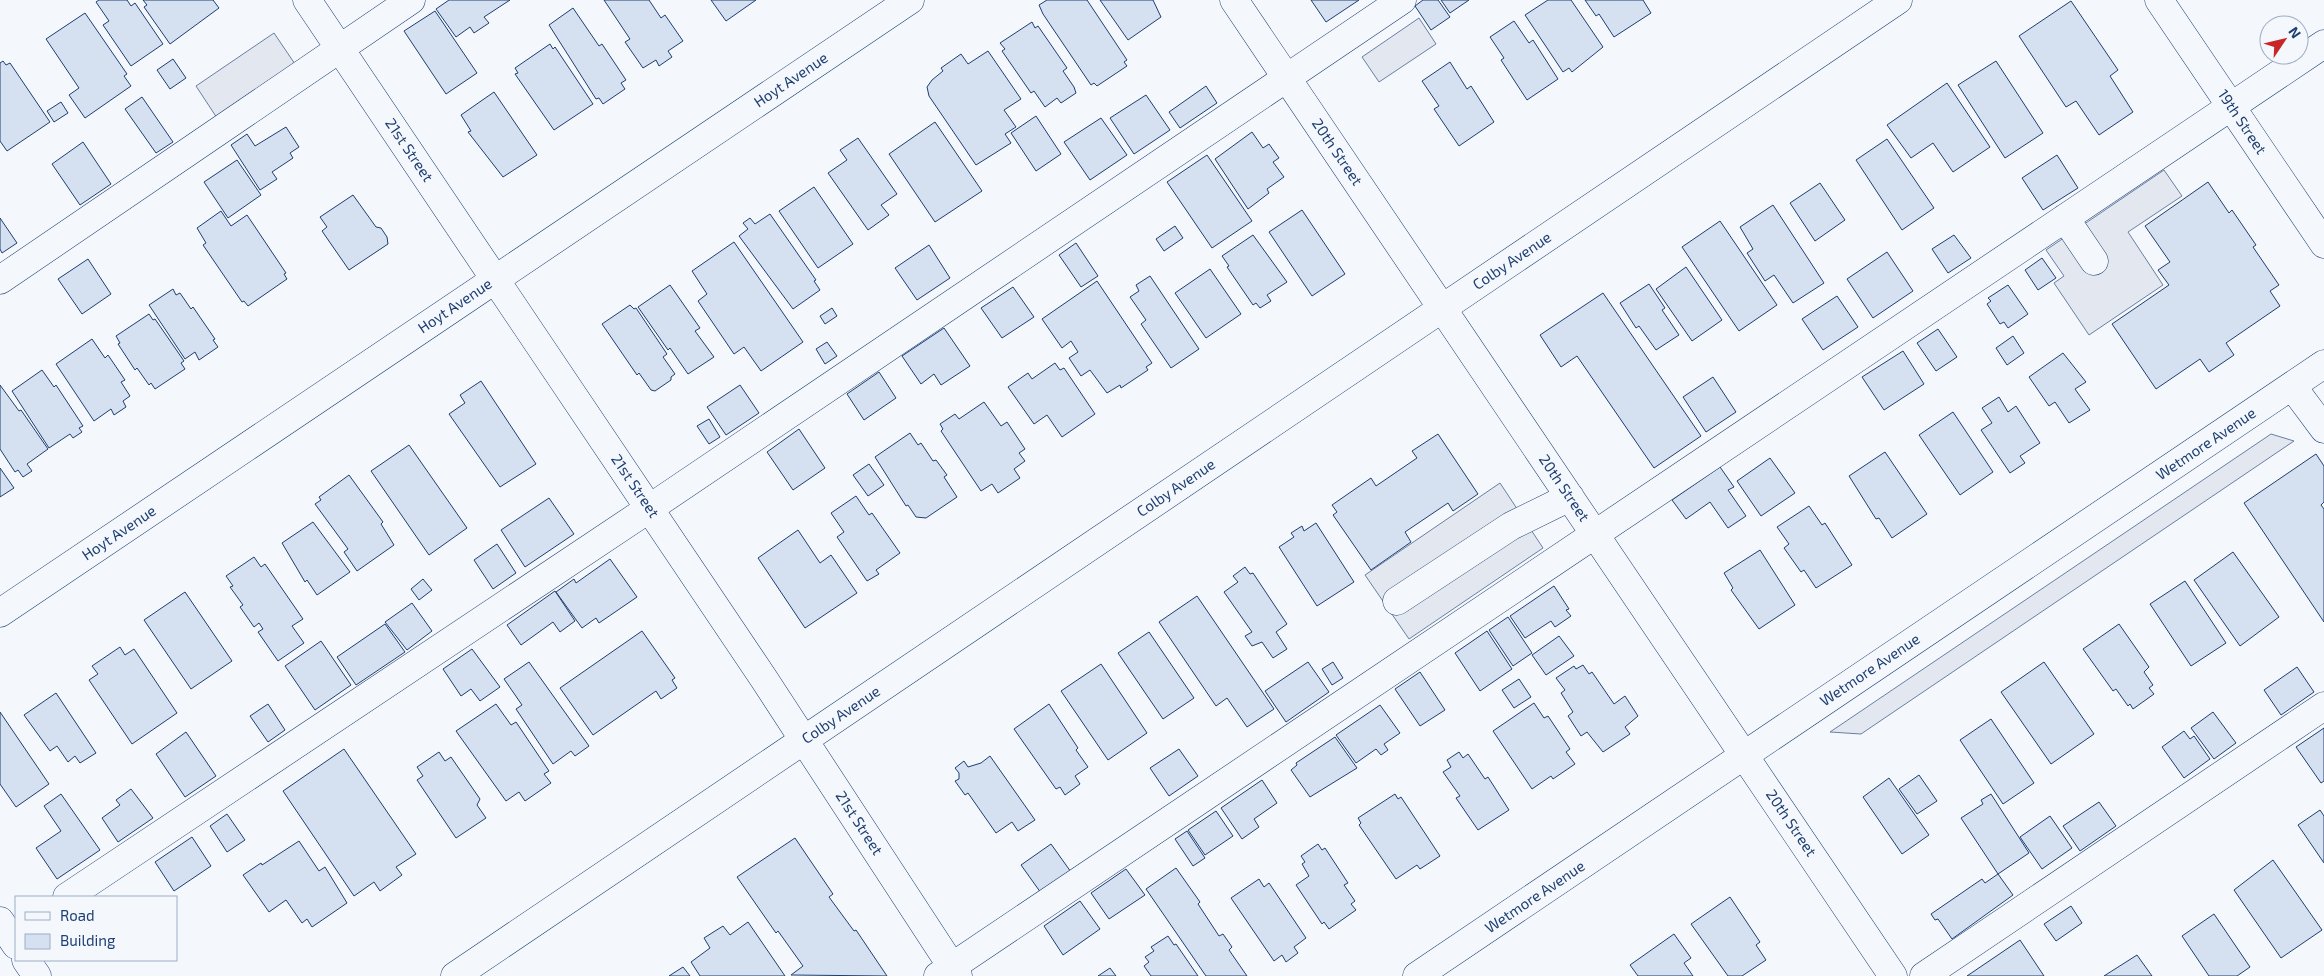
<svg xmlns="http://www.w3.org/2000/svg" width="2324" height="976" font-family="'Exo 2',sans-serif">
	<rect width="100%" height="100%" fill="#f4f7fb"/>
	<path fill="#e3e8f0" stroke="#687fa3" d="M1419,18L1436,44L1379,82L1362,57Z
		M274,33L297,67L219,121L196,86Z
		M2164,170L2182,196L2128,232L2163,285L2089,335L2054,283L2064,276L2046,250Z
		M2271,434L2294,441L1861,734L1830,732Z
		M1500,483L1543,548L1409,639L1365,575Z"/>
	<path fill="#d5e0f0" stroke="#1d3f73" d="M99,0H127L131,6L135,3L163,44L131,66L103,25L109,21L96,2Z
		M143,0H213L219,8L170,44L144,7L147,5Z
		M449,0H510L484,17L489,23L474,33L470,27L456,37L436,9Z
		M604,0H649L661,18L665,15L683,41L668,51L672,57L659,66L656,60L643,68L625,42L630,39Z
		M711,0H756L726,21Z
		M1047,0H1087L1127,60L1124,62L1127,66L1097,86L1094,83L1091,85L1043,14L1039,5Z
		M1100,0H1153L1161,17L1128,40Z
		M1311,0H1359L1326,22Z
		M1423,0H1438L1450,17L1431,30L1415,6Z
		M1441,0H1469L1450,13Z
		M1548,0H1571L1603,47L1572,72L1569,68L1563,72L1525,15Z
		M1585,0H1643L1651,13L1614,37L1599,14L1596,16Z
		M2071,1L2118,70L2110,76L2133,112L2099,135L2076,101L2066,107L2019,36Z
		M573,8L599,46L602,44L626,80L621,83L625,89L603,104L599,98L596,99L549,25Z
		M435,11L477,73L446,94L404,31Z
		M85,13L127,74L124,76L131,86L85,118L69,95L79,88L46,39Z
		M1514,21L1529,43L1533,40L1558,79L1527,100L1501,60L1504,58L1490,37Z
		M1032,22L1035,28L1038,26L1067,68L1063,71L1074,87L1076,93L1061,103L1057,98L1045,107L1034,91L1031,93L1002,51L1005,49L1000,43Z
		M550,44L553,49L555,47L593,104L554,130L515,74L518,73L515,68Z
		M988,51L1021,99L1004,110L1016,127L1005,134L1011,143L976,165L929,96L927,87L932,80L943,71L941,68L961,54L968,64Z
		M173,59L186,78L170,89L157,70Z
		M3,61L6,65L10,63L50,122L7,151L0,141V63Z
		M1996,61L2043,133L2005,158L1958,85Z
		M1450,62L1467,89L1471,86L1494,122L1459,146L1434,109L1439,106L1422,81Z
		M1947,83L1990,147L1953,172L1933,143L1911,158L1887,125Z
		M1206,86L1217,103L1180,128L1169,112Z
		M494,92L537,155L503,177L468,132L471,131L461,115Z
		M1146,95L1170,130L1134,154L1110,118Z
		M142,97L173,142L156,153L125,109Z
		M61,102L68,113L54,122L47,111Z
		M1036,116L1061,154L1036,171L1011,133Z
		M1101,118L1127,155L1090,180L1064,142Z
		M935,122L982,191L935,222L889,154Z
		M286,127L299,147L290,153L293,158L272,172L277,179L260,190L231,145L247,134L255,146Z
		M1252,132L1263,148L1269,144L1279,158L1273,162L1284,177L1267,189L1269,193L1248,209L1215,159Z
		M858,138L897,194L881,205L889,215L868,230L828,173L847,160L840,150Z
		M1887,139L1934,208L1902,230L1856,160Z
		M83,142L111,184L80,205L52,164Z
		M1207,155L1252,221L1212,248L1167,182Z
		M2057,155L2078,188L2043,210L2022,178Z
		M237,160L261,195L228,218L204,182Z
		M2208,182L2229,213L2232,210L2256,245L2253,247L2279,285L2270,291L2280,306L2226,343L2234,355L2209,372L2200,359L2156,389L2112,324L2169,285L2158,270L2170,262L2145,226Z
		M1820,183L1845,220L1815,241L1790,203Z
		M814,187L853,244L818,268L779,211Z
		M353,195L376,227L381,228L387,237L388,244L349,270L322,231L327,227L320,217Z
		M1773,205L1824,283L1793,303L1774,275L1765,281L1747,253L1753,249L1740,227Z
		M1302,210L1345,274L1312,296L1269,232Z
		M221,211L231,226L247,215L286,273L284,274L287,279L248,306L244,301L242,302L203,245L206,243L197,228Z
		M770,214L816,280L814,281L820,290L793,309L739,236L748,229L743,223L750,218L755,224Z
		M0,218L17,243L2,253L0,249Z
		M1720,221L1777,305L1739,331L1682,247Z
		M1175,226L1183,238L1164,251L1156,239Z
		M1253,235L1287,282L1267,295L1271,301L1260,308L1256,303L1253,305L1227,267L1229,266L1222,256Z
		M1954,235L1971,258L1948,273L1932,249Z
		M734,242L803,342L761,371L744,347L734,354L698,301L707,294L692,271Z
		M1076,243L1098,276L1081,287L1059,255Z
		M929,245L950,278L917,300L895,268Z
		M1887,252L1913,291L1873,318L1847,279Z
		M2042,258L2056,278L2038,290L2025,270Z
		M88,259L111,294L82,314L58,279Z
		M1686,267L1722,320L1692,341L1656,289Z
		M1210,269L1241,314L1206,338L1175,293Z
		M1150,276L1199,349L1171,368L1141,324L1146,320L1130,297L1139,291L1136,285Z
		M1097,281L1152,363L1146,367L1148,370L1121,388L1120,385L1107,393L1090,370L1081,376L1069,358L1078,352L1071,341L1062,348L1042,319Z
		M1649,284L1665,308L1662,310L1679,335L1656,350L1639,326L1636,328L1620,303Z
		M670,285L700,328L695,331L714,357L688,374L670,348L668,350L638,307Z
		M2008,285L2028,314L2008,328L2004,322L2000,324L1987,304L1991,301L1988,298Z
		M1013,287L1034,317L1002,338L981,308Z
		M173,289L176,295L180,293L191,309L193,307L215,339L213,340L218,347L199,360L195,352L185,359L149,305Z
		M1603,293L1701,436L1654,468L1577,356L1561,367L1540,335Z
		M1837,296L1858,327L1823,350L1802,319Z
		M630,305L634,309L636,308L667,354L663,357L675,374L671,377V380L655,391L651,390L639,373L637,375L602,324Z
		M832,308L837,316L825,324L820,316Z
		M149,314L153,320L155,319L184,361L181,363L185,369L155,389L151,383L149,385L137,368L135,370L118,344L120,343L116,336Z
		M944,328L970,366L941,385L934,374L921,384L902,356Z
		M1938,329L1957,357L1936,371L1917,343Z
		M2013,336L2024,353L2007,365L1996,348Z
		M92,339L105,358L108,355L125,380L121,382L130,396L123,401L126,407L114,415L111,409L94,421L56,364Z
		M827,342L837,356L825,364L816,349Z
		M1903,351L1924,384L1884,410L1862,377Z
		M2063,353L2086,382L2075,389L2090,410L2069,423L2055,402L2049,406L2029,377Z
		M1055,363L1060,370L1064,368L1095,414L1062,437L1047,415L1034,424L1008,387L1028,373L1032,379Z
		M42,370L54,387L56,385L83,426L79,428L82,432L73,438L70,434L49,448L12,391Z
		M879,372L896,398L864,420L847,394Z
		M1713,377L1736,412L1706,432L1683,397Z
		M481,381L536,464L500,487L449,414L465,403L460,395Z
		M0,385L19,411L21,410L48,449L27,464L32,471L23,477L18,470L15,472L0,449Z
		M740,385L759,413L726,435L707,407Z
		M1999,397L2008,412L2016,406L2040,443L2020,456L2025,463L2010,473L1981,430L1992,423L1982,408Z
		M984,402L1001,426L1007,422L1025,449L1019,453L1025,461L1014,469L1020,478L998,493L992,484L981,491L941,431L943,429L940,424L955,414L959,419Z
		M1953,412L1993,472L1960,495L1919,435Z
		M709,419L720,437L709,444L697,426Z
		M799,429L825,468L793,490L767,452Z
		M910,433L918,445L921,443L933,461L936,460L947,475L944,477L957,497L926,518L916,517L908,505L906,506L875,457Z
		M1438,434L1478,494L1453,511L1448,503L1405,532L1411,542L1371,570L1333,515L1337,512L1332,505L1371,478L1376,486L1417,458L1412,451Z
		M409,445L467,528L429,555L371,471Z
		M1885,452L1927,514L1892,538L1879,518L1876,519L1849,476Z
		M2316,454L2324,466V502L2321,505L2324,509V622L2244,503Z
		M1770,458L1795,493L1761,516L1737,481Z
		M869,464L884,485L868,496L853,475Z
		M1720,467L1734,487L1728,490L1746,516L1728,528L1710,502L1686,519L1672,500Z
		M0,468L14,488L0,497Z
		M349,475L383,522L381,524L394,545L357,571L344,552L348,549L315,504L321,500L319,497Z
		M856,496L869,515L872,513L900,553L876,570L879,574L867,581L837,537L844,532L831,513Z
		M549,498L574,534L525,567L501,530Z
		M1809,506L1822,525L1825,523L1852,565L1816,588L1804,570L1801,572L1784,548L1789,544L1777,527Z
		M313,522L350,572L317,595L307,580L305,582L282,543Z
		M1316,523L1354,582L1317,606L1279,547L1294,537L1291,533L1302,526L1304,531Z
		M798,530L820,563L831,555L857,593L805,628L758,558Z
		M497,544L516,573L493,589L474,560Z
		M1760,550L1795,605L1759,629L1731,590L1733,588L1724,573Z
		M2233,552L2279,617L2240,646L2194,580Z
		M254,557L261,567L265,564L303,619L292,626L304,643L278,661L258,632L263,629L259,623L254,627L240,607L243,605L230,587L233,586L226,576Z
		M610,559L637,597L599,623L596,618L582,628L556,592L574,579L576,583Z
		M1245,567L1250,574L1253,573L1287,624L1276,632L1287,649L1273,658L1262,642L1252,646L1245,636L1252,632L1224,592L1238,582L1233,576Z
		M423,579L432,590L419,600L411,589Z
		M2185,581L2226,643L2191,666L2150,604Z
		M1554,586L1569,609L1566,610L1571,616L1555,627L1551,621L1525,638L1510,616Z
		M555,591L575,621L560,632L553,622L521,645L507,625Z
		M185,592L232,661L191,689L144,620Z
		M1197,596L1274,709L1247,727L1227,698L1216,706L1159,622Z
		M412,603L432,631L407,650L385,622Z
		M1508,617L1532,653L1513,666L1489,630Z
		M385,624L405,652L356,685L337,657Z
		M2119,624L2149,667L2144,672L2153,685L2149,688L2154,694L2133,709L2130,704L2128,706L2116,689L2113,691L2083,649Z
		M642,631L675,678L672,680L677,688L661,699L656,691L593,735L560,688Z
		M1487,631L1512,669L1480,691L1455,653Z
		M1149,632L1194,698L1163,719L1118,653Z
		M1559,636L1574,656L1546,675L1532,655Z
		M321,641L351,685L315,710L285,666Z
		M120,647L125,655L134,649L177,713L132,744L89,680L98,674L92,666Z
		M472,649L500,687L480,701L471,689L461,696L443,669Z
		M529,662L589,746L575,756L571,751L553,764L516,709L522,705L504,679Z
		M1308,662L1329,692L1286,722L1265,691Z
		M1333,662L1343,678L1332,685L1322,669Z
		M2044,662L2094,734L2051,764L2001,692Z
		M1101,664L1147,733L1108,760L1061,691Z
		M1583,665L1589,674L1592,672L1614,704L1625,696L1638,716L1625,727L1630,734L1603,752L1587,732L1581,736L1568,716L1573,712L1561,693L1565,690L1556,678L1574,666L1576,669Z
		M2297,667L2314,692L2281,715L2264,690Z
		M1420,672L1445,710L1420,726L1395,689Z
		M1519,679L1531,697L1514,708L1502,690Z
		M56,693L96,753L80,763L75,756L68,762L57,746L50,751L24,715Z
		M1534,703L1544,718L1548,716L1570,749L1566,752L1575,764L1553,779L1551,776L1532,789L1493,731Z
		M268,704L285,730L268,742L250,716Z
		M496,704L511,725L516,722L549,771L544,774L551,783L525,801L519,792L506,801L456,731Z
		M1049,704L1078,748L1076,750L1088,767L1075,776L1080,784L1065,795L1060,787L1056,789L1014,729Z
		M1380,705L1400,733L1384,744L1388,750L1381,755L1376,749L1356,763L1336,735Z
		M0,712L49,784L16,807L0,784Z
		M2213,712L2236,743L2214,759L2191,728Z
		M1991,719L2034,783L2003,804L1960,740Z
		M2324,728V781L2321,783L2296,747Z
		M2184,731L2190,739L2194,736L2210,759L2184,778L2162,747Z
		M186,732L216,776L185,797L156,754Z
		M1335,737L1357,768L1310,797L1291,770L1297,765L1296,763Z
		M344,749L416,854L396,867L402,875L380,891L374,882L354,896L283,791Z
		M1179,749L1198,776L1169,796L1150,768Z
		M439,752L445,761L451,757L480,799L477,805L486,818L456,838L417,780L423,776L417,767Z
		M1459,752L1463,758L1468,754L1485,779L1488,777L1509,810L1478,830L1456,798L1460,796L1443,772L1451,767L1447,760Z
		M990,756L1035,820L1018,831L1012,822L996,833L968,793L965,795L955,781L959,779V773L955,768L964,761L968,767L981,763Z
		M1919,775L1937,801L1917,814L1899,789Z
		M1889,778L1929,835L1902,854L1863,797Z
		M1262,780L1277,803L1254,819L1259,827L1242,839L1221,808Z
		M131,789L153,818L118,842L102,818L120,805L116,800Z
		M61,794L100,850L57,879L36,848L61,831L44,806Z
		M1395,794L1398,799L1401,797L1440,856L1420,869L1417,865L1396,879L1359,825L1361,823L1358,818Z
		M1991,794L2029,853L1998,874L1961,818L1983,804L1981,800Z
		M2099,802L2116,826L2080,851L2063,826Z
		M2320,810L2324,816V863L2298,825Z
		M1216,811L1233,836L1205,855L1188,830Z
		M227,814L245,840L227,852L210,826Z
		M2050,816L2072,848L2042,869L2020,837Z
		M1187,831L1205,858L1193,866L1175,839Z
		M192,837L211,866L174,891L155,862Z
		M795,838L833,894L829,897L854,931L856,930L887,976L791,975L803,966L778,931L776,933L737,877Z
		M299,841L319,871L325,867L347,903L312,927L307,919L302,923L286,900L269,912L243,875L261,863L262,865Z
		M1051,844L1071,872L1041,893L1021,865Z
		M1318,844L1322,850L1325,848L1348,883L1344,885L1355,901L1351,904L1356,910L1329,929L1324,922L1322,924L1296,885L1309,876L1302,864L1305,862L1301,856Z
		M2273,860L2322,930L2281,958L2234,890Z
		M1176,868L1200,902L1198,904L1219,936L1223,934L1232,947L1229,950L1247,976H1206L1146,889Z
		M1126,869L1145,895L1109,919L1091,893Z
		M1998,874L2013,895L1952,939L1938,919L1935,920L1931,914L1982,879L1985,883Z
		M1259,879L1264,887L1269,883L1306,938L1294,947L1298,953L1286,962L1282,955L1274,961L1231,898Z
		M1730,897L1760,942L1756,945L1766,960L1742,976H1728L1691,924Z
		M1080,901L1100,929L1063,955L1044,926Z
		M2071,906L2082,923L2056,941L2044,924Z
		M2214,914L2250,967L2237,976H2209L2182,936Z
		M748,922L785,976H700L691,962L710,948L704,938L723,926L730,935Z
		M1674,934L1691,958L1684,963L1693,976H1638L1630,965Z
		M1168,936L1174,945L1176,944L1198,976H1151L1144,966L1149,962L1145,957L1154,951L1151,947Z
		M2020,940L2044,976H1967Z
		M2137,955L2152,976H2104Z
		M683,967L690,976H669Z
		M1110,968L1116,976H1098Z"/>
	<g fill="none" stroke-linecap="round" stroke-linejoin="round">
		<g stroke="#1d3f73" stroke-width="29">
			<path id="minor" d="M307,0L764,679L958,976
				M1234,0L1893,976
				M2159,0L2324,244
				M2065,218L2094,261
				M0,280L411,0
				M2292,386L2324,429
				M1397,601L1511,526L1570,497
				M0,613L910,0
				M67,897L650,508L1402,0
				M0,921L16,945
				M26,960L37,976
				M938,976L2324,44
				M1417,976L2324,364
				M1924,976L2324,706"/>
		</g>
		<g stroke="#1d3f73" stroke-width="29">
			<path id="major" d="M455,976L1898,0"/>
		</g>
		<use href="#minor" stroke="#f4f7fb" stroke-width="28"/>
		<use href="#major" stroke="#f4f7fb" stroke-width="28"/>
	</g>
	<g text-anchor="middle" stroke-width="4" stroke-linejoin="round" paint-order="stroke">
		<g font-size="15" fill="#1d3f73" stroke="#f4f7fb">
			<text transform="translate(791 80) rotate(-34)" y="5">Hoyt Avenue</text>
			<text transform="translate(2242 122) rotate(56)" y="5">19th Street</text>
			<text transform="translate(409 150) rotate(56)" y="5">21st Street</text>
			<text transform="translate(1337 152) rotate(56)" y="5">20th Street</text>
			<text transform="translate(1512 261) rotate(-34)" y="5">Colby Avenue</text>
			<text transform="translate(455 306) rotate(-34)" y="5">Hoyt Avenue</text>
			<text transform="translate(2206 444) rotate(-34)" y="5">Wetmore Avenue</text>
			<text transform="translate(635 486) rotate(56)" y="5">21st Street</text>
			<text transform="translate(1176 488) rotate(-34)" y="5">Colby Avenue</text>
			<text transform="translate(1564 488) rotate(56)" y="5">20th Street</text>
			<text transform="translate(119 533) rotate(-34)" y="5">Hoyt Avenue</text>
			<text transform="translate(1870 670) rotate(-34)" y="5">Wetmore Avenue</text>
			<text transform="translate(841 715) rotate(-34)" y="5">Colby Avenue</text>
			<text transform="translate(859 823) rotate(57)" y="5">21st Street</text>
			<text transform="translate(1791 823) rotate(56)" y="5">20th Street</text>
			<text transform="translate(1535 897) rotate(-34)" y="5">Wetmore Avenue</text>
		</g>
	</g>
	<rect x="15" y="896" width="162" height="65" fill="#f4f7fb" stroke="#9eadc5"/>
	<rect x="25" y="912" width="25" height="8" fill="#f4f7fb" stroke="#9eadc5"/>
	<text x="60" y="921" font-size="15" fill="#1d3f73">Road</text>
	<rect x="25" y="934" width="25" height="15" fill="#d5e0f0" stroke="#9eadc5"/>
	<text x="60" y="946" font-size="15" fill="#1d3f73">Building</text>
	<g transform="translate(2284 40) rotate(55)"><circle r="24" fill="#f4f7fb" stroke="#9eadc5"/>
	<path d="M0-4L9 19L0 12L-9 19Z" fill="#c62828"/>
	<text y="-8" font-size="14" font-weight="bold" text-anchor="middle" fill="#1d3f73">N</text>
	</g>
</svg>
